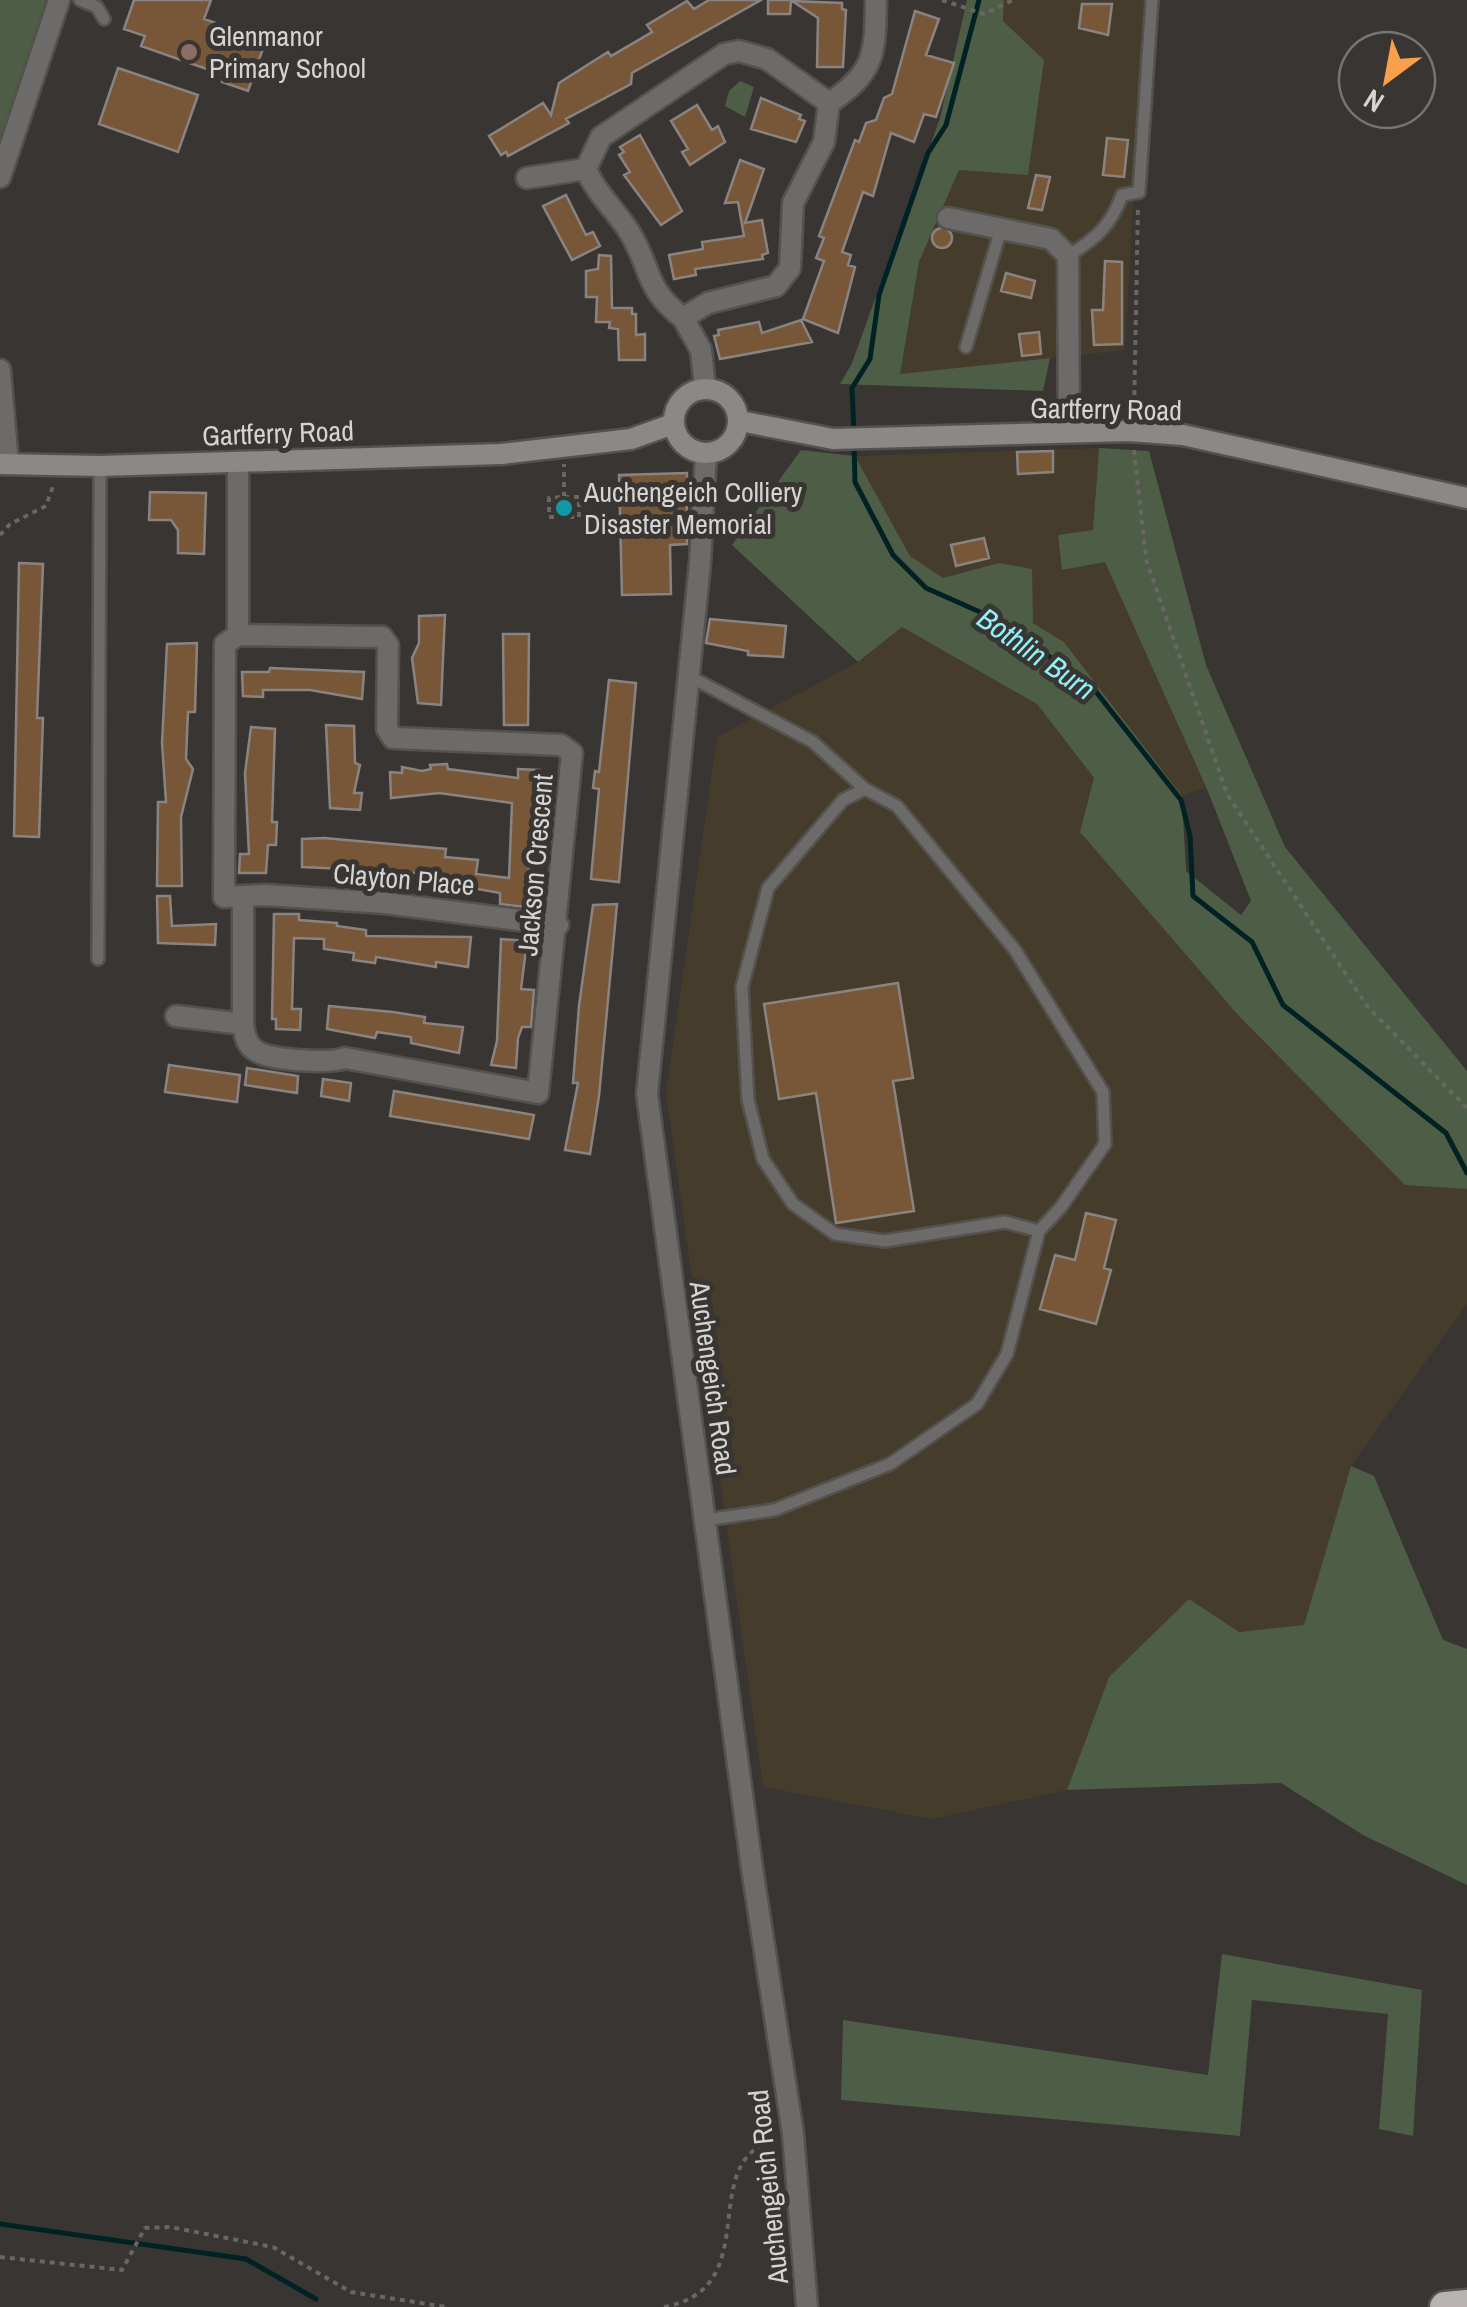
<svg xmlns="http://www.w3.org/2000/svg" width="1467" height="2307" font-family="'Archivo Narrow',sans-serif">
	<rect width="100%" height="100%" fill="#383532"/>
	<path fill="#453c2b" d="M1004,0H1144L1125,350L899,375L919,262L959,170L1028,174L1003,21Z
		M1099,448L1093,530L1062,570L1105,561L1206,788L1182,796L1064,642L1033,623L999,563L943,578L910,556L855,456Z
		M902,627L1037,704L1405,1185L1467,1189V1304L1351,1466L1304,1626L1239,1632L1109,1677L1067,1790L932,1819L763,1787L666,1093L717,737L858,662Z"/>
	<path fill="#4e5d45" d="M0,0H46L0,140Z
		M967,0H1004L1003,21L1044,60L1028,175L959,170L919,262L900,374L1050,358L1043,391L840,384L852,363L940,118Z
		M740,81L754,87L745,117L725,106L729,91Z
		M1099,448L1149,451L1206,665L1285,847L1467,1071V1189L1405,1185L1239,1016L1080,832L1094,778L1037,704L902,627L858,662L732,545L801,450L855,456L910,556L943,578L999,563L1032,569L1033,623L1064,642L1182,796L1186,871L1241,915L1251,901L1209,794L1105,562L1062,570L1058,535L1093,530Z
		M1351,1466L1374,1476L1443,1640L1467,1649V1885L1363,1835L1281,1783L1067,1790L1109,1677L1189,1599L1239,1632L1304,1625Z
		M1222,1954L1422,1990L1413,2136L1379,2129L1388,2014L1252,2000L1240,2136L841,2100L843,2020L1208,2075Z"/>
	<g fill="none" stroke-linecap="round" stroke-linejoin="round">
		<path stroke="#012224" stroke-width="5" d="M854,433L852,388L870,359L879,295L928,153L946,125L979,0
			M854,444L855,482L893,555L926,588L998,620L1093,688L1181,800L1190,836L1193,896L1252,942L1283,1005L1446,1133L1467,1173
			M0,2224L246,2259L316,2299"/>
	</g>
	<path fill="#785638" stroke="#898481" stroke-width="2.5" d="M134,0H211L204,19L266,40L248,91L222,82L224,75L141,46L145,36L124,29Z
		M709,0H761L632,73L631,84L566,119L569,123L508,156L506,152L501,155L489,136L543,103L551,115L559,83L608,52L611,56L652,32L647,25L687,1L694,9Z
		M768,0H791L790,14H768Z
		M792,1L842,3V9L846,10L843,67H817L818,18Z
		M1082,4H1112L1108,35L1079,28Z
		M915,11L939,19L926,55L954,63L936,117L924,114L914,142L891,133L873,196L863,192L842,252L851,255L848,265L855,267L838,333L803,319L824,261L816,258L824,238L819,236L855,140L859,142L866,123L876,120L884,98L892,94Z
		M118,68L198,95L178,152L99,124Z
		M761,98L801,115L799,119L805,121L796,142L751,129Z
		M697,105L712,130L718,126L725,142L690,165L682,152L688,149L671,121Z
		M640,135L682,211L661,225L624,175L630,172L619,155L624,152L620,147Z
		M1107,138L1128,140L1124,177L1103,175Z
		M740,160L764,169L745,223L762,220L768,253L762,255L763,259L695,269L696,275L674,279L669,255L703,249L702,242L744,236L738,202L725,203Z
		M1036,175L1050,177L1042,210L1028,208Z
		M566,195L586,235L593,232L600,246L572,260L543,206Z
		M932 238a10 10 0 1 1 20 0a10 10 0 1 1-20 0Z
		M599,255L611,256L612,308H632V314H636V335L645,334V360H619L618,329L609,328L610,322H596L597,297H586V271L598,269Z
		M1105,261L1122,262V344L1094,345L1092,310H1103Z
		M1006,273L1035,281L1031,298L1001,291Z
		M801,320L812,342L720,359L714,336L719,335L718,330L759,322L762,333Z
		M1039,332L1041,354L1022,356L1019,334Z
		M1053,451V472L1018,474L1017,452Z
		M687,473V544L670,545L671,594L622,595L619,475Z
		M150,492L206,493L204,554L178,553V530L171,520H149Z
		M984,538L989,558L956,566L951,545Z
		M19,563L43,564L37,718H43L39,837L14,836Z
		M445,615L441,705L418,703L412,658L419,643V616Z
		M710,619L786,626L783,657L748,655V651L706,643Z
		M503,634H529L528,725H504Z
		M197,643L195,712H188L186,759L193,769L181,817L182,886H157L158,802H166L162,743L167,644Z
		M270,668L364,672L362,699L310,690H263V697L243,696L242,672H269Z
		M609,680L636,683L619,882L591,879L599,789L593,788L595,771L599,772Z
		M326,725L354,726L355,763L360,765L354,793H362L360,810L330,808Z
		M251,727L275,729L272,822H277L276,845H268L266,873H239L240,854H249L245,773Z
		M447,764L448,769L518,778V769L540,770L542,839L537,861L531,862L527,875L526,907L500,904V893L440,882L434,872L387,874L388,870L346,865L345,869L302,867V839L324,838L446,849L445,857L478,860L476,874L509,878L512,803L439,793L391,798L390,772L402,773V767L422,771L431,769L430,765Z
		M157,896H170L172,926L216,924L215,945L158,943Z
		M617,904L599,1096L590,1154L565,1150L578,1083H573L579,1006L593,905Z
		M274,914H299V920L337,923V926L366,930V936L471,937L468,967L436,962V967L376,957L375,963L353,960L354,953L324,949V939L294,938L292,1009H301L300,1030L276,1029V1019H272Z
		M501,939L527,941L521,989L534,990L531,1027H522L518,1038L516,1068L491,1065L497,1041Z
		M898,983L913,1078L893,1081L914,1211L836,1223L816,1093L779,1099L764,1004Z
		M329,1006L393,1012L425,1017L424,1023L463,1027L459,1053L411,1043V1037L377,1032L375,1038L327,1029Z
		M169,1065L240,1075L237,1102L165,1092Z
		M247,1068L298,1076L297,1093L245,1085Z
		M323,1079L351,1083L349,1101L321,1096Z
		M394,1091L534,1115L529,1139L390,1116Z
		M1086,1213L1116,1220L1104,1268L1111,1270L1096,1324L1040,1309L1055,1255L1075,1260Z"/>
	<g fill="none" stroke-linecap="round" stroke-linejoin="round">
		<g stroke="#54524f" stroke-width="16">
			<path id="lane" d="M80,0L97,7L104,19
				M1068,256C1095,239 1111,226 1122,195L1139,192L1152,0
				M966,347L1001,229
				M689,676L813,742L865,789
				M98,959L100,466
				M705,1520L774,1510L890,1464L977,1404L1007,1354L1039,1231L1061,1207L1105,1144L1103,1092L1015,950L897,806L865,789L843,800L768,888L742,987L748,1100L763,1159L793,1204L835,1234L885,1241L1005,1222L1039,1231"/>
		</g>
		<g stroke="#54524f" stroke-width="25">
			<path id="street" d="M829,103C876,72 875,53 876,0
				M0,177L59,0
				M527,178L586,169
				M948,218L1051,239L1068,256L1069,432
				M683,318C644,288 652,269 630,233C616,210 596,194 586,169L601,137L724,54L739,51L767,59L829,103L824,142L793,203L790,268L776,286L708,303L683,318L701,350L705,388
				M0,370L8,464
				M706,453L700,563L647,1094L752,1868L793,2134L807,2307
				M238,462V635L382,637L388,645L387,729L393,738L561,745L572,753L538,1093L345,1058C329,1064 273,1060 258,1052C246,1046 245,1036 243,1024V898
				M238,635L225,644L224,897L265,895L385,903L558,925
				M176,1016L243,1024"/>
		</g>
		<g stroke="#54524f" stroke-width="25">
			<path id="secondary" d="M674 421a32 32 0 1 1 64 0a32 32 0 1 1-64 0Z
				M740,421L833,439L1129,431L1183,435L1467,498
				M0,464L100,466L501,454L631,439L673,424"/>
		</g>
		<g stroke="#54524f" stroke-width="35">
			<path id="highway" d="M1445,2307L1467,2305"/>
		</g>
		<path stroke="#696663" stroke-width="4" stroke-dasharray="5 5" stroke-linecap="butt" d="M942,0L984,14L1013,0
			M1134,415L1138,205
			M1134,450L1146,559L1227,794L1367,1006L1467,1108
			M564,497H579V517H549V498Z
			M564,497V464
			M0,535L10,524L46,506L54,483
			M0,2257L122,2270L145,2228L170,2227L273,2247L351,2292L446,2307
			M664,2307C757,2290 707,2188 754,2150C759,2146 769,2144 775,2141"/>
		<use href="#lane" stroke="#6d6b6a" stroke-width="11"/>
		<use href="#street" stroke="#6d6b6a" stroke-width="20"/>
		<use href="#secondary" stroke="#8b8886" stroke-width="20"/>
		<use href="#highway" stroke="#b8b3b0" stroke-width="30"/>
	</g>
	<circle fill="#8d6e63" stroke="#383532" stroke-width="4" cx="189" cy="52" r="10"/>
	<circle fill="#0f9aa8" stroke="#383532" stroke-width="4" cx="564" cy="508" r="10"/>
	<g text-anchor="middle" stroke-width="10" stroke-linejoin="round" paint-order="stroke">
		<g font-size="28" fill="#d6d4d2" stroke="#383532" text-anchor="start">
			<text x="209" y="46">Glenmanor<tspan x="209" dy="32">Primary School</tspan></text>
			<text x="584" y="502">Auchengeich Colliery<tspan x="584" dy="32">Disaster Memorial</tspan></text>
		</g>
		<g font-size="28" fill="#d6d4d2" stroke="#383532">
			<text transform="translate(1106 409) rotate(1)" y="10">Gartferry Road</text>
			<text transform="translate(278 433) rotate(-2)" y="10">Gartferry Road</text>
			<text transform="translate(535 865) rotate(-85)" y="10">Jackson Crescent</text>
			<text transform="translate(404 879) rotate(5)" y="10">Clayton Place</text>
			<text transform="translate(713 1378) rotate(82)" y="10">Auchengeich Road</text>
			<text transform="translate(768 2187) rotate(-96)" y="10">Auchengeich Road</text>
		</g>
		<g font-size="30" font-style="italic" fill="#8ff0f7" stroke="#383532">
			<text transform="translate(1036 654) rotate(35)" y="10">Bothlin Burn</text>
		</g>
	</g>
	<g transform="translate(1387 80) rotate(212)"><circle r="48" fill="#383532" stroke="#777572" stroke-width="2.5"/>
	<path d="M0-8L18 38L0 25L-18 38Z" fill="#f9a04c"/>
	<text y="-15" font-size="28" font-weight="bold" text-anchor="middle" fill="#d6d4d2">N</text>
	</g>
</svg>
